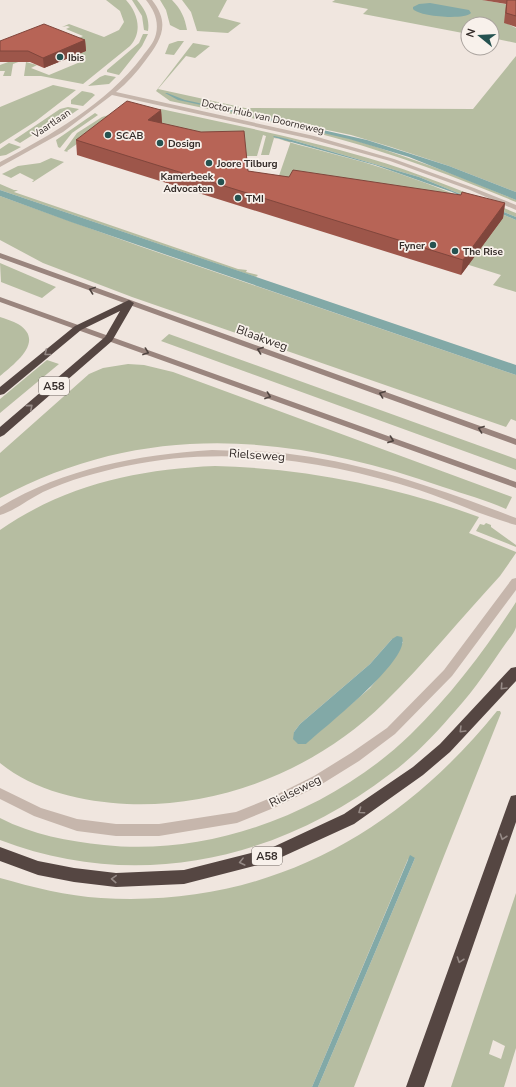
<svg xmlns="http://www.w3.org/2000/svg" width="516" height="1087" font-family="'Nunito Sans',sans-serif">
	<rect width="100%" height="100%" fill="#f0e6df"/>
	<path fill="#b6bda1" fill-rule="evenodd" d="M106,0H126C138,13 143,32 130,46L83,84L41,76H24L26,62L37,65L31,68L49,75L85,60L76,55L86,51L77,39L83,36L66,29L70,27L67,26L62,27L69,24L104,37L119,30L124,22L120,11Z
		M132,0H137C145,9 150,19 148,31L144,30L142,16Z
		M160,0H172C181,9 185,18 187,30H180L170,25L166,10Z
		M182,0H227L218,17L241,23L228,33L197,31L191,12Z
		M335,0H483L516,6L506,23L516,28V43L492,38V24H468V34L363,14L368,9L332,2Z
		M143,34H148L142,46L119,75L107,72V70L139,43Z
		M178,41H184L174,55L165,54L169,44Z
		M193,43L210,46L195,58L186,56L158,89L245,108L473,109L516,56V192L449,166L391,147L351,135L261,116L259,118C289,126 320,130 351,139C407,156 462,177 516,200V202C458,178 400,156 339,139C284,124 227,113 170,101L156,91Z
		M19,58L21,61L13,64L11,76H3L5,71H0V65Z
		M105,75L116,77L109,84L88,86L100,77Z
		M53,85L76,90L36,121L0,144V107Z
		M82,91L92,93L95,95L83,106L71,104V100Z
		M68,107L79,109L56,125L50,124L20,143L14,140L60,109Z
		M161,109C230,124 300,138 368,158C419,173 467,193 516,213V217L419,177L292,140L273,137C306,148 342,155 376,166C424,181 470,200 516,220V292L493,285L501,275L469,265L274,190L291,141L274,138L269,155H261L266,136L263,135L257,156H245L81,141L67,151L68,152L64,151L77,133L102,117L112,114Z
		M95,113L98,115L72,133L60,148L58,147L56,140Z
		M9,143L21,147L6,155L0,156V149Z
		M51,158L64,162L33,182H32L34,180L20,173L11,178L2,174L18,166L40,163Z
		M0,184L14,190H18L14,192L238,269L247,270L246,272L258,275L256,277L0,190Z
		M0,196L142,247L516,375V421L511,419L506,427L132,297L43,263L0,240Z
		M0,263L56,287L42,298L1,282Z
		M0,317C6,319 13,321 18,324C46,341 14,364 0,376Z
		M169,334L516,459V470L161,341Z
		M47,360L59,364L0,413V399Z
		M128,364L144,365L173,372L512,497L506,509C486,500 464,494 443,487C292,434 146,420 0,498V453L89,374L103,368Z
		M215,466C304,468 395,486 479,517L469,533L516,552V553L500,576C461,618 425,663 384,703C317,769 221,808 127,804C84,802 34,791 0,763V530C65,485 138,469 215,466ZM392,639L403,642L391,662L370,688L306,743L294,732L300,724L370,664Z
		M486,523L491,525V527L516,545V547L476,531L480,524L484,525Z
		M516,602C516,609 516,620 516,627C515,632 509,639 506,643C490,666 475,689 456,710C436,733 415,756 390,774C277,861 135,892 0,840V818C33,835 68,841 104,845C212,857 333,810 411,734C451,695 486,649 516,602Z
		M497,711H500L501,713L444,856L354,1087H318L415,858L408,859L312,1087H0V878C32,887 67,896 101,898C264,908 396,836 497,711Z
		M516,893V1048L504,1087H451ZM493,1040L505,1046L501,1059L489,1054Z"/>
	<path fill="#82a9a7" d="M430,3L469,10L471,13C465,20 420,17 413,9V7L419,4Z
		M165,93H167L185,100L245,113L243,114L178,100Z
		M261,116L367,140L449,166L516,192V200L409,157L349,139L258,118Z
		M274,136L292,140L419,177L516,217V220L452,192L375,165L273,137Z
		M0,190L516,365V375L71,222L0,196Z
		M397,636L402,637C411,660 323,728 306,744H298L293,739L294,732L300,724L370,664L392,639Z
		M410,855L415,858L318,1087H312Z"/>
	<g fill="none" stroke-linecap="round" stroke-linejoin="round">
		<path fill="#c6b6ac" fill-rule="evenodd" d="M146,0H152C171,24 161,40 145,61C137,72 127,83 116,92L314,136L394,159L474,188L516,205V210L470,190L390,161L311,139L112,95L63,132L0,167V162C51,135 106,104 142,57C147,50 154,43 156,34C159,21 154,10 146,0Z
			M212,450C240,451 268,451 297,455C373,465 445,491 516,518V525C483,516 452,501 419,490C325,460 224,445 126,466C98,472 69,480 43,492C29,499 14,511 0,515V507C65,468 137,455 212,450Z
			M516,578V590L452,676L395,734L359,761L322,784L276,807L237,823L159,836H116L77,831L34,816L0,799V788L41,808L77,819L116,824H159L236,812L268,799L314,776L351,753L387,728L444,670L512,579Z"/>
		<path fill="#9a857e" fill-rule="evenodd" d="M0,253L516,439V445L0,258Z
			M0,297L516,482V488L0,302Z"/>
		<path fill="#554642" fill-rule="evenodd" d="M129,300L134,303L112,341L4,435L0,437V427L105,337L120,311L81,330L4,394L0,395V387L75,326Z
			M516,667V681L450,752L423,775L354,824L273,861L184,884L116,887L74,882L38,875L0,861V847L38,861L74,868L116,873L184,870L271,848L344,814L413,767L440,744L511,668Z
			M516,795V822L424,1087H406L509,801L511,796Z"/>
	</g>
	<path fill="#9d564a" d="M482,0H516V27L504,23L506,4Z
		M85,40L86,51L44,68L30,62H0V41Z
		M161,110L162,123L248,171L289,177L505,203L503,218L461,275L77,155L76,140Z"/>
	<path fill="#80463c" d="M85,40L86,51L44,68L43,58Z
		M161,110L162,124L148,120Z
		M505,203L503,218L461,275L463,260Z"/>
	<path fill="#b76456" stroke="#80463c" d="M507,0H516V16L506,13Z
		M44,24L85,40L43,58L28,51H0V41Z
		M127,101L161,110L148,120L201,132L244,131L248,171L289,177L293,170L461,195L462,192L505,203L463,260L76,140Z"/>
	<defs><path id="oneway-chevron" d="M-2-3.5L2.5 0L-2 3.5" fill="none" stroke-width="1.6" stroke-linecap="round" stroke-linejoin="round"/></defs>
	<g stroke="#4e433f">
		<use href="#oneway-chevron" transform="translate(92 290) rotate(-160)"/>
		<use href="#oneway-chevron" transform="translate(260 350) rotate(-160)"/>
		<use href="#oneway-chevron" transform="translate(146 352) rotate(20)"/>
		<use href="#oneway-chevron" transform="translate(382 394) rotate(-160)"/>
		<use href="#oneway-chevron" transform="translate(268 396) rotate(20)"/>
		<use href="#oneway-chevron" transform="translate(481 429) rotate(-160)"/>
		<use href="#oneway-chevron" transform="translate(391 440) rotate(20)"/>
	</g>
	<g stroke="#968a86">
		<use href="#oneway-chevron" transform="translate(47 353) rotate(141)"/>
		<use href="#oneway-chevron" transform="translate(30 407) rotate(-41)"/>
		<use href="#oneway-chevron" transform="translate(503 687) rotate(133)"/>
		<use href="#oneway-chevron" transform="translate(462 730) rotate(135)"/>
		<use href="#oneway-chevron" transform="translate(361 811) rotate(145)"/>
		<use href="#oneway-chevron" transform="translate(503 837) rotate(109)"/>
		<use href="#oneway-chevron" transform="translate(242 862) rotate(166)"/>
		<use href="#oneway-chevron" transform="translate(114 879) rotate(-177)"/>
		<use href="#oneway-chevron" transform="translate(460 960) rotate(109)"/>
	</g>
	<g fill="#255250" stroke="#f8f1eb" stroke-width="1.5">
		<circle cx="60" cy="57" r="4"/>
		<circle cx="108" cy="135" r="4"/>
		<circle cx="160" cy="143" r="4"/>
		<circle cx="209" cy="163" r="4"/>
		<circle cx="221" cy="182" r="4"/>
		<circle cx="238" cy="198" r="4"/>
		<circle cx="433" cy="245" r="4"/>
		<circle cx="455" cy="251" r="4"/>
	</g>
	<g text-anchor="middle" stroke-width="3.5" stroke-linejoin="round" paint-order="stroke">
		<g font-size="10" font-weight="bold" fill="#352d2a" stroke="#f8f1eb" text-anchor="start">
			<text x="68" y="61">Ibis</text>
			<text x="116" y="139">SCAB</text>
			<text x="168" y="147">Dosign</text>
			<text x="217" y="167">Joore Tilburg</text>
			<text x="213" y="180" text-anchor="end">Kamerbeek<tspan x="213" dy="12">Advocaten</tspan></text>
			<text x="246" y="202">TMI</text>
			<text x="425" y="249" text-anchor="end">Fyner</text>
			<text x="463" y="255">The Rise</text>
		</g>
		<g font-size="10" fill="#352d2a" stroke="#f8f1eb">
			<text transform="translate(263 116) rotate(13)" y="4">Doctor Hub van Doorneweg</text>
			<text transform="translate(51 123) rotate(-34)" y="4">Vaartlaan</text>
		</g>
		<g fill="#f8f1eb" stroke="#706864" stroke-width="1">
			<rect x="39" y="377" width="30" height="18" rx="3"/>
			<rect x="252" y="847" width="30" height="18" rx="3"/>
		</g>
		<g font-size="11" font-weight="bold" fill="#352d2a">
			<text x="54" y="390">A58</text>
			<text x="267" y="860">A58</text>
		</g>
		<g font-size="12" fill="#352d2a" stroke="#f8f1eb">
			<text transform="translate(262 338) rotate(20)" y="4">Blaakweg</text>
			<text transform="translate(257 455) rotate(4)" y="4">Rielseweg</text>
			<text transform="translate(295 791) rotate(-27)" y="4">Rielseweg</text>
		</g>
	</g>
	<g transform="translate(480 36) rotate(288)"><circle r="19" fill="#f8f1eb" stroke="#aaa39e"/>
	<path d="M0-3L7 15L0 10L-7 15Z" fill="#255250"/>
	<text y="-6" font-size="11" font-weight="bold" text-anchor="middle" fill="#352d2a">N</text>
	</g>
</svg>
